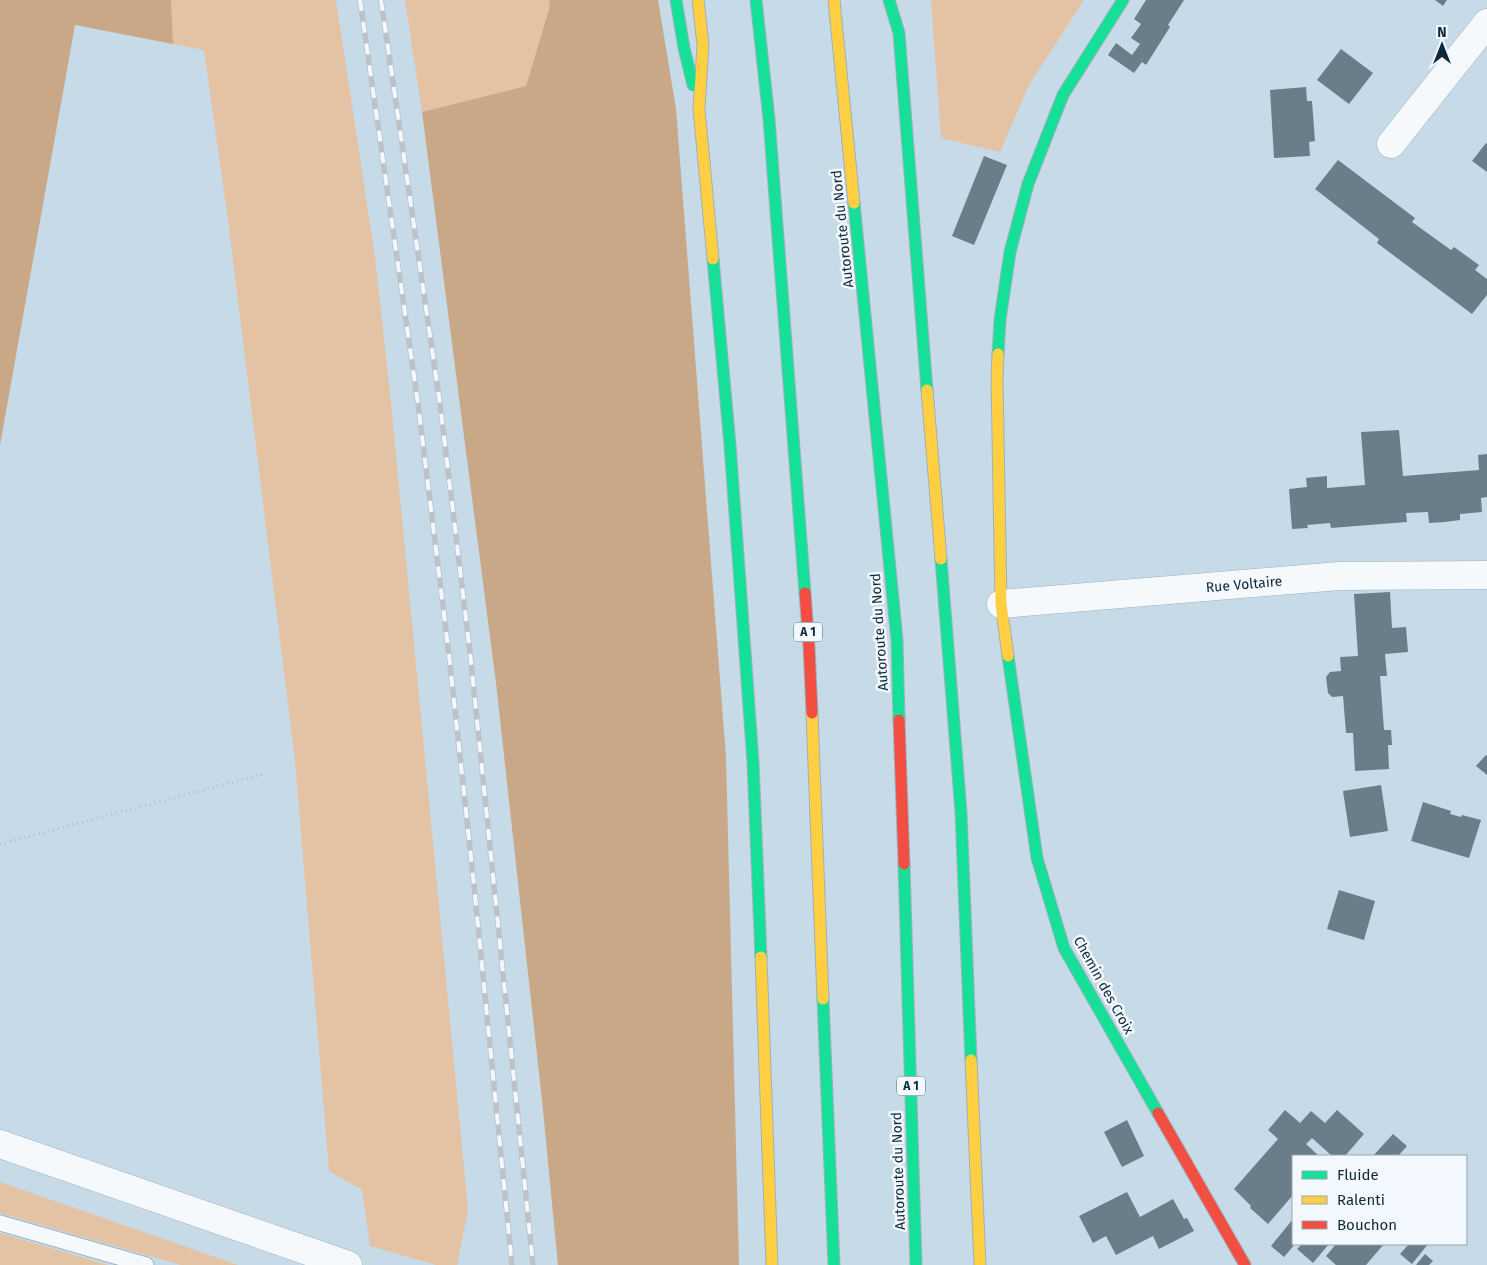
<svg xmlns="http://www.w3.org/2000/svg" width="1487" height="1265" font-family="'Fira Sans',sans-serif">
	<rect width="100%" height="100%" fill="#c6dae8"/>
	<path fill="#e4c2a4" d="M171,0H336L375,257L391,403L468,1210L457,1265H436L370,1246L362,1190L329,1171L295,761L228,220L204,50L173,44Z
		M405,0H549L550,6L526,86L422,112Z
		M931,0H1084L1029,85L1000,152L941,138Z
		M0,1182L238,1265H181L0,1213Z
		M0,1233L108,1265H0Z"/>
	<path fill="#c8a886" d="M0,0H171L173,44L75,25L0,445Z
		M549,0H658L676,109L726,757L739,1265H558L542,1100L496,683L422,112L526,86L550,6Z"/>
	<path fill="#6b7d89" d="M1146,0H1184L1168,25L1170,27L1146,65L1142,62L1134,73L1108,55L1116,43L1132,55L1140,44L1131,38L1141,24L1134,19Z
		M1435,0H1447L1443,6Z
		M1341,49L1373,73L1349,104L1317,80Z
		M1306,87L1307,101H1312L1315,141L1309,142L1310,156L1274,158L1270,90Z
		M1486,143L1487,144V172L1472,161Z
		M984,156L1007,165L974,245L952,236Z
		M1338,160L1415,218L1412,222L1451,250L1454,247L1479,265L1475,270L1487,279V295L1472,314L1377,243L1379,239L1315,189Z
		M1399,430L1403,476L1479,470L1478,455L1487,454V497L1481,498L1482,512L1460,514V520L1445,522L1429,523L1428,512L1406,513L1407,522L1331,528L1330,523L1307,525L1308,528L1292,529L1289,489L1307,487L1306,478L1327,476V488L1365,485L1361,432Z
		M1390,592L1392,628L1406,627L1408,652L1385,654L1387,676H1380L1384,730H1391L1392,745H1388L1389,769L1355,771L1353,733H1346L1343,696L1332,697L1328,693L1326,677L1330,672L1341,671L1340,657L1358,656L1354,594Z
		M1487,755V775L1476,766L1485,756Z
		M1381,785L1388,831L1350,837L1343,791Z
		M1423,802L1451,811L1450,814L1461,817L1462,815L1481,820L1469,858L1411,841Z
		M1339,890L1375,901L1364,940L1327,929Z
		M1285,1110L1300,1123L1311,1111L1325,1123L1337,1110L1364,1134L1345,1156H1332L1312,1138L1306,1144L1319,1156H1293V1195L1268,1224L1250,1208L1251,1206L1234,1189L1278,1139L1268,1130Z
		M1127,1120L1144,1156L1122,1167L1104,1132Z
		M1393,1134L1407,1146L1398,1156H1373Z
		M1127,1192L1140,1217L1173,1199L1184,1219L1187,1218L1194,1231L1159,1249L1153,1236L1116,1255L1106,1236L1093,1243L1079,1216Z
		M1293,1219V1244H1295L1284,1257L1271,1246Z
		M1302,1244H1329L1313,1263L1297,1249Z
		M1336,1244H1384L1366,1265H1336L1326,1256Z
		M1409,1244H1428L1412,1264L1400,1254Z
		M1425,1254L1433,1261L1429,1265H1416Z"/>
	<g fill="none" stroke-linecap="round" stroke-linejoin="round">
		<g stroke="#9db1bf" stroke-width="17">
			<path id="lane" d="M0,1223L146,1265"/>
		</g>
		<g stroke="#9db1bf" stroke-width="29">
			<path id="street" d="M1391,144L1487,23
				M1001,604L1339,576L1487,575
				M0,1144L348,1265"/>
		</g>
		<g stroke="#9db1bf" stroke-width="13">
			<path id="fast" d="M676,0L684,48L693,85
				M756,0L769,119L805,593
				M889,0L899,33L927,390
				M854,203L897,640L899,720
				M713,259L730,445L753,762L761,957
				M998,354L1000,320L1010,252L1028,184L1063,95L1123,0
				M941,559L961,812L971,1060
				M1008,656L1037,858L1064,948L1158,1113
				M904,864L916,1265
				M823,999L834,1265"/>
		</g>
		<g stroke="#9db1bf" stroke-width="13">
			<path id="slow" d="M698,0L703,45L699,109L713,259
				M834,0L854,203
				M998,354L997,379L1001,604L1008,656
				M927,390L941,559
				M812,713L823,999
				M761,957L772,1265
				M971,1060L980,1265"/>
		</g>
		<g stroke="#9db1bf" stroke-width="13">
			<path id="jam" d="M805,593L809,646L812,713
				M899,720L904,864
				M1158,1113L1245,1265"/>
		</g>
		<path stroke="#b4bdc4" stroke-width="3" stroke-dasharray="1 4" stroke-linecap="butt" d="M0,844L264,774"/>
		<use href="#lane" stroke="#f6f9fc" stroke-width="15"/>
		<use href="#street" stroke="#f6f9fc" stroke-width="28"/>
		<use href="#fast" stroke="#16e098" stroke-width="11"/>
		<use href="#slow" stroke="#ffcf43" stroke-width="11"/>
		<use href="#jam" stroke="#f24e42" stroke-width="11"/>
		<g stroke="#bcc2c7" stroke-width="5.5">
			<path id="rail" d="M360,0L418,404L449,655L473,876L512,1265
				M381,0L440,404L470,652L533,1265"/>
		</g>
		<use href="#rail" stroke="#f2f8fd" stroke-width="4" stroke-dasharray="11" stroke-linecap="butt"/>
	</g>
	<g text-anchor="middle" stroke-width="5" stroke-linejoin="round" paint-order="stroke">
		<g fill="#f2f8fd" stroke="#546774" stroke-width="1">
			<rect x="794" y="622.5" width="28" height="19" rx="4"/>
			<rect x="897" y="1076.5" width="28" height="19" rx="4"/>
		</g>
		<g font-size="12" font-weight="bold" fill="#10293a">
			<text x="808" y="636">A 1</text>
			<text x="911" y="1090">A 1</text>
		</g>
		<g font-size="14" fill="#10293a" stroke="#f2f8fd">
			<text transform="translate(842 229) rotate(-96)" y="5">Autoroute du Nord</text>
			<text transform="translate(1244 584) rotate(-5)" y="5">Rue Voltaire</text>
			<text transform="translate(879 632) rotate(-94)" y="5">Autoroute du Nord</text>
			<text transform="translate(1104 985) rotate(61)" y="5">Chemin des Croix</text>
			<text transform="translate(898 1171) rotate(-92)" y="5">Autoroute du Nord</text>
		</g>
	</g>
	<rect x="1292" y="1155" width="175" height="90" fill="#f2f8fd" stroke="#98a5af"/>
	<rect x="1302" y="1171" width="25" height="8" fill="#16e098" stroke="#98a5af"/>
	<text x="1337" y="1180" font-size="15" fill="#10293a">Fluide</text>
	<rect x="1302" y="1196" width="25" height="8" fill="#ffcf43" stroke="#98a5af"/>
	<text x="1337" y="1205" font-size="15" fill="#10293a">Ralenti</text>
	<rect x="1302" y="1221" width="25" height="8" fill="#f24e42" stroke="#98a5af"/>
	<text x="1337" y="1230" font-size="15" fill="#10293a">Bouchon</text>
	<g transform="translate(1442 45)" stroke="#f2f8fd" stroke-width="4" paint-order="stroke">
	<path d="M0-4L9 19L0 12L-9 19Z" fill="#10293a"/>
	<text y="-8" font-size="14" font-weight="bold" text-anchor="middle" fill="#10293a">N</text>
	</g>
</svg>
